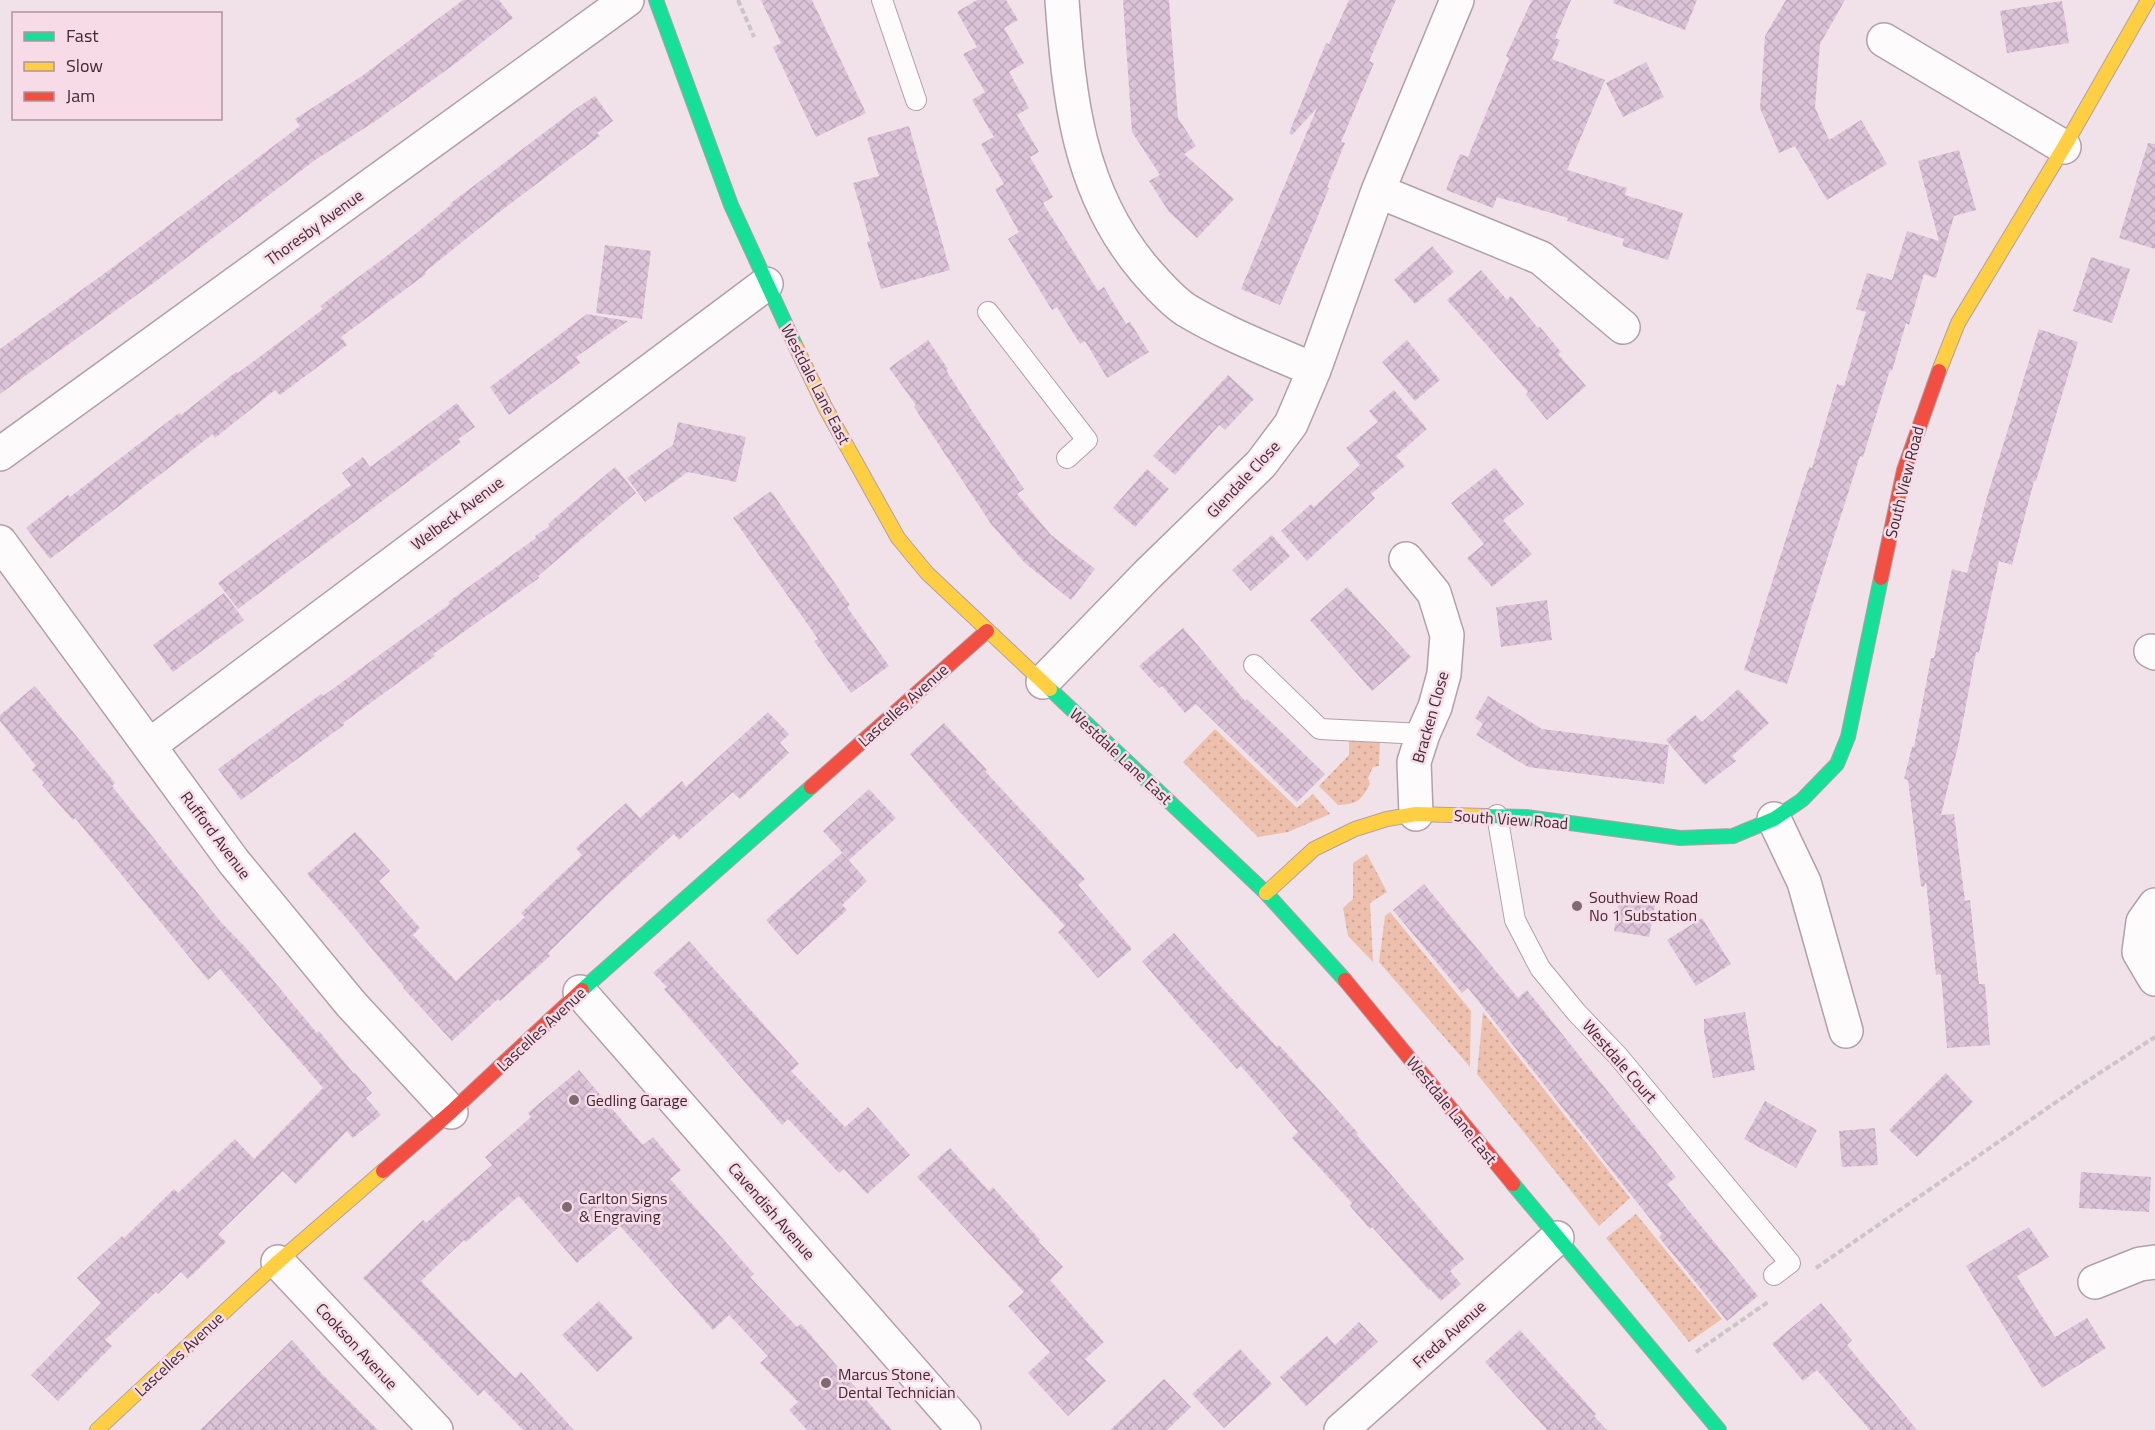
<svg xmlns="http://www.w3.org/2000/svg" width="2155" height="1430" font-family="'Titillium Web',sans-serif">
	<defs>
		<pattern id="grass-dots" width="8" height="8" patternUnits="userSpaceOnUse" patternTransform="scale(1.5)"><rect width="8" height="8" fill="#edbfad"/><path d="M2 2h.1M6 6h.1" fill="none" stroke="#cca495" stroke-width="1.8" stroke-linecap="round"/></pattern>
		<pattern id="building-cross-hatch" width="8" height="8" patternUnits="userSpaceOnUse" patternTransform="scale(1.5)"><rect width="8" height="8" fill="#dcc4d8"/><path d="M0 0l8 8M0 8l8-8" fill="none" stroke="#bea8ba"/></pattern>
	</defs>
	<rect width="100%" height="100%" fill="#f1e2e9"/>
	<path fill="url(#grass-dots)" d="M1215,729L1297,808L1313,794L1330,814L1288,832L1258,837L1183,762Z
		M1349,739H1380L1379,766L1373,767L1368,778L1370,784C1361,801 1357,804 1338,805L1319,786L1349,755Z
		M1367,854L1387,892L1370,903L1373,962L1348,936L1343,908L1353,899V863Z
		M1390,912L1471,1011L1470,1067L1379,962L1385,916Z
		M1483,1012L1630,1198L1599,1226L1477,1074Z
		M1636,1214L1722,1319L1689,1342L1606,1238Z"/>
	<path fill="url(#building-cross-hatch)" d="M463,0H499L513,18L456,63L377,120L315,160L159,279L0,394V349L116,265L300,126L295,119L362,76Z
		M761,0H812L866,113L816,137L773,47L781,43Z
		M977,0H1006L1018,20L1004,28L1024,63L1009,72L1029,108L1017,115L1039,152L1030,157L1053,197L1043,203L1098,291L1104,287L1126,324L1130,322L1149,352L1107,378L1085,341L1080,344L1057,307L1052,310L1008,239L1019,232L995,189L1004,184L981,144L994,137L972,100L985,92L963,54L977,47L957,12Z
		M1123,0H1169L1178,118L1196,146L1184,154L1234,199L1197,238L1169,212L1149,181L1160,175L1132,132Z
		M1349,0H1396L1369,61L1374,63L1341,142L1345,143L1327,187L1329,188L1311,233L1280,305L1241,289L1317,108L1292,135L1289,133L1326,43L1329,44Z
		M1532,0H1571L1555,38L1560,40L1552,59L1605,80L1567,170L1627,188L1625,195L1683,213L1668,260L1622,246L1624,239L1567,221L1568,218L1497,197L1493,208L1446,190L1460,154L1468,157L1509,58L1506,56Z
		M1614,0H1697L1685,30L1613,3Z
		M1786,0H1845L1820,44L1815,107L1829,140L1861,120L1887,164L1827,200L1795,146L1779,153L1760,108L1765,36Z
		M2062,1L2069,43L2007,53L2000,11Z
		M1646,62L1664,97L1623,117L1606,83Z
		M595,96L613,121L597,133L600,136L498,213L425,272L426,274L341,337L347,345L280,395L275,390L215,438L213,434L50,559L26,528L68,495L70,497L179,413L181,415L236,372L238,373L293,332L323,309L320,306L408,240L452,204L451,203L578,107Z
		M909,126L950,270L881,289L867,242L870,241L853,183L879,176L867,138Z
		M2148,143L2155,144V249L2119,238Z
		M1959,150L1976,210L1954,216L1936,278L1924,274L1909,325L1906,323L1892,371L1890,370L1863,457L1860,456L1787,684L1744,670L1809,467L1812,468L1837,384L1844,386L1866,312L1856,309L1867,273L1892,280L1907,231L1939,241L1918,161Z
		M605,245L651,251L642,319L596,313Z
		M1432,246L1454,272L1415,304L1394,280Z
		M2091,257L2130,269L2112,323L2073,311Z
		M1481,270L1507,300L1511,296L1538,328L1540,327L1561,352L1558,354L1586,386L1547,420L1526,395L1528,392L1447,300Z
		M587,314L628,321L576,357L580,363L509,415L490,387Z
		M2039,329L2078,342L2036,481H2034L2012,565L1999,561L1979,653L1976,652L1959,742L1941,815L1954,814L1965,901L1970,900L1979,984H1985L1990,1045L1947,1048L1941,974L1936,975L1926,881L1924,887L1921,886L1908,780L1904,779L1912,747H1914L1931,658H1934L1952,569L1967,573L1987,497Z
		M928,340L948,369L946,370L972,411L1024,489L1017,494L1051,535L1095,569L1071,600L1025,563L991,524L914,407L916,405L889,368Z
		M1407,340L1440,380L1415,401L1382,362Z
		M1228,375L1254,399L1225,430L1219,425L1175,475L1153,456Z
		M1394,390L1427,429L1396,456L1405,466L1371,494L1375,498L1307,561L1281,531L1311,504L1314,507L1360,465L1346,448L1378,422L1369,411Z
		M457,403L475,427L458,439L461,442L238,609L218,583L351,485L342,473L363,457L370,467Z
		M678,422L746,437L736,482L688,472L645,502L627,478L673,445Z
		M615,467L636,493L538,576L539,578L433,654L435,656L343,723L344,725L241,800L218,769L321,694L323,696L450,604L448,602L536,538L535,536L550,526L548,524Z
		M1495,468L1524,504L1503,520L1532,554L1492,587L1467,558L1484,544L1451,503Z
		M1147,469L1169,489L1135,527L1113,508Z
		M771,491L850,605L847,607L889,666L851,693L814,641L818,639L733,518Z
		M1272,535L1290,556L1251,591L1232,570Z
		M1347,587L1411,657L1372,691L1310,620Z
		M224,593L244,620L173,672L153,645Z
		M1547,600L1552,640L1501,647L1496,607Z
		M1183,628L1245,701L1247,699L1325,774L1297,802L1196,704L1185,713L1162,686L1159,688L1139,666Z
		M35,686L115,783L112,786L220,921L246,948L317,1033L319,1031L354,1074L355,1073L372,1093L366,1098L381,1115L353,1138L347,1131L296,1184L283,1171L218,1234L226,1242L188,1279L181,1272L158,1294L156,1292L105,1340L112,1346L58,1401L31,1375L101,1303L77,1278L122,1236L124,1238L174,1189L178,1193L235,1139L254,1159L323,1088L220,969L208,980L75,818L73,820L42,785L44,783L32,770L36,766L0,721V715Z
		M1738,689L1769,723L1732,756L1736,761L1705,785L1666,740L1695,715L1702,722Z
		M1488,696L1542,729L1669,745L1664,784L1528,767L1476,735L1483,724L1475,718Z
		M768,712L789,734L780,743L789,753L740,799L733,792L679,840L674,834L605,897L548,953L550,956L500,1001L498,999L452,1041L403,988L404,987L347,919L307,874L355,832L390,871L379,881L420,928L413,935L456,981L525,917L521,913L582,855L576,848L626,803L640,818L682,781L686,787Z
		M944,723L987,770L985,771L1085,879L1078,885L1132,949L1098,978L1058,932L1065,926L958,810L910,754Z
		M869,789L896,818L849,860L823,831Z
		M842,853L867,881L842,905L847,910L797,955L766,920Z
		M1424,884L1518,998L1527,990L1676,1177L1667,1184L1758,1296L1727,1321L1659,1237L1662,1234L1468,988L1462,993L1393,910Z
		M1620,894L1656,901L1649,937L1614,931Z
		M1702,918L1731,964L1696,986L1667,940Z
		M1174,933L1224,990L1277,1047L1279,1045L1358,1133L1356,1134L1464,1259L1450,1271L1461,1284L1441,1301L1430,1289L1429,1290L1372,1227L1370,1229L1350,1206L1352,1203L1292,1138L1298,1132L1241,1066L1237,1069L1188,1015L1142,961Z
		M689,941L799,1064L791,1071L845,1127L868,1107L910,1155L867,1194L844,1169L839,1173L788,1119L782,1125L664,989L667,987L653,973Z
		M1745,1012L1755,1070L1713,1078L1704,1031V1019Z
		M579,1070L643,1145L653,1137L681,1170L670,1179L754,1274L750,1277L797,1327L801,1324L892,1430H807L789,1410L798,1402L760,1363L768,1356L729,1315L713,1330L620,1226L577,1263L519,1196L466,1242L464,1240L421,1281L515,1378L521,1372L574,1430H523L484,1390L478,1396L363,1278L423,1220L426,1223L492,1165L485,1157L531,1117L528,1113Z
		M1946,1073L1973,1102L1917,1157L1889,1130Z
		M1765,1101L1817,1130L1796,1168L1744,1139Z
		M1875,1128L1878,1165L1842,1167L1839,1131Z
		M950,1148L989,1191L993,1187L1040,1240L1038,1241L1063,1267L1050,1280L1104,1342L1085,1359L1106,1381L1068,1416L1028,1373L1050,1352L1008,1306L1024,1292L917,1177Z
		M2081,1172L2151,1177L2149,1212L2079,1208Z
		M2029,1227L2049,1257L2017,1276L2036,1307L2055,1337L2087,1318L2106,1348L2042,1388L1966,1266Z
		M599,1301L633,1338L597,1372L562,1335Z
		M1821,1303L1852,1340L1847,1345L1917,1430H1870L1817,1370L1803,1381L1772,1344Z
		M1359,1322L1378,1342L1306,1406L1280,1377L1327,1336L1335,1345Z
		M1520,1330L1596,1414L1594,1416L1607,1430H1547L1485,1362Z
		M292,1340L323,1375L378,1430H200Z
		M1240,1349L1272,1384L1224,1428L1192,1394Z
		M1164,1379L1191,1407L1167,1430H1110Z"/>
	<g fill="none" stroke-linecap="round" stroke-linejoin="round">
		<g stroke="#b2a0a9" stroke-width="22">
			<path id="lane" d="M882,0L916,100
				M988,312L1087,440L1067,458
				M1254,665L1320,729L1423,734
				M1497,815L1515,920L1540,968L1576,1012L1618,1056L1790,1263L1774,1275"/>
		</g>
		<g stroke="#b2a0a9" stroke-width="36">
			<path id="street" d="M1062,0C1069,97 1078,191 1144,269C1156,283 1171,300 1186,310C1226,334 1271,351 1314,370
				M1884,40L2064,147
				M1378,191L1541,258L1623,327
				M0,454L627,0
				M0,542L234,862L351,1004L451,1112
				M1406,559L1434,593L1447,635L1444,674L1435,707L1423,734L1414,762L1416,814
				M2151,651L2155,653
				M1043,682L1147,575L1261,464L1291,424L1314,370L1378,191L1457,0
				M150,745L766,284
				M1774,819L1804,882L1846,1031
				M2155,905L2143,922L2139,952L2155,979
				M580,992L964,1430
				M278,1262L436,1430
				M2095,1282L2140,1264L2155,1262
				M1341,1430L1557,1238"/>
		</g>
		<g stroke="#b2a0a9" stroke-width="16">
			<path id="fast" d="M656,0L731,205L796,347
				M1050,689L1266,893L1345,980
				M1485,816L1526,817L1680,838L1733,836L1774,819L1802,800L1837,764L1848,737L1881,578
				M582,990L811,787
				M1513,1184L1719,1430"/>
		</g>
		<g stroke="#b2a0a9" stroke-width="16">
			<path id="slow" d="M796,347L825,407L898,538L927,573L1050,689
				M1939,371L1958,323L2064,147L2148,0
				M1266,893L1314,849L1355,829L1387,819L1416,814L1485,816
				M97,1430L278,1262L383,1171"/>
		</g>
		<g stroke="#b2a0a9" stroke-width="16">
			<path id="jam" d="M1881,578L1904,470L1939,371
				M811,787L987,631
				M1345,980L1513,1184
				M383,1171L451,1112L582,990"/>
		</g>
		<path stroke="#ccc4c7" stroke-width="4" stroke-dasharray="6 3" stroke-linecap="butt" d="M738,0L754,37
			M1816,1268L2078,1087L2155,1037
			M1696,1352L1768,1302"/>
		<use href="#lane" stroke="#fdfbfc" stroke-width="20"/>
		<use href="#street" stroke="#fdfbfc" stroke-width="33"/>
		<use href="#fast" stroke="#16e098" stroke-width="14"/>
		<use href="#slow" stroke="#ffcf43" stroke-width="14"/>
		<use href="#jam" stroke="#f24e42" stroke-width="14"/>
	</g>
	<g fill="#7f6a74" stroke="#f7dce8" stroke-width="2">
		<circle cx="1577" cy="906" r="6"/>
		<circle cx="574" cy="1100" r="6"/>
		<circle cx="567" cy="1207" r="6"/>
		<circle cx="826" cy="1383" r="6"/>
	</g>
	<g text-anchor="middle" stroke-width="5" stroke-linejoin="round" paint-order="stroke">
		<g font-size="16" fill="#412935" stroke="#f7dce8">
			<text transform="translate(314 227) rotate(-36)" y="6">Thoresby Avenue</text>
			<text transform="translate(816 384) rotate(63)" y="6">Westdale Lane East</text>
			<text transform="translate(1243 479) rotate(-47)" y="6">Glendale Close</text>
			<text transform="translate(1904 482) rotate(-76)" y="6">South View Road</text>
			<text transform="translate(457 513) rotate(-37)" y="6">Welbeck Avenue</text>
			<text transform="translate(903 705) rotate(-42)" y="6">Lascelles Avenue</text>
			<text transform="translate(1430 717) rotate(-74)" y="6">Bracken Close</text>
			<text transform="translate(1121 756) rotate(43)" y="6">Westdale Lane East</text>
			<text transform="translate(1511 819) rotate(4)" y="6">South View Road</text>
			<text transform="translate(216 835) rotate(53)" y="6">Rufford Avenue</text>
			<text transform="translate(541 1029) rotate(-43)" y="6">Lascelles Avenue</text>
			<text transform="translate(1620 1061) rotate(49)" y="6">Westdale Court</text>
			<text transform="translate(1452 1110) rotate(51)" y="6">Westdale Lane East</text>
			<text transform="translate(772 1211) rotate(49)" y="6">Cavendish Avenue</text>
			<text transform="translate(1449 1334) rotate(-42)" y="6">Freda Avenue</text>
			<text transform="translate(357 1346) rotate(47)" y="6">Cookson Avenue</text>
			<text transform="translate(179 1354) rotate(-43)" y="6">Lascelles Avenue</text>
		</g>
		<g font-size="16" fill="#412935" stroke="#f7dce8" text-anchor="start">
			<text x="1589" y="903">Southview Road<tspan x="1589" dy="18">No 1 Substation</tspan></text>
			<text x="586" y="1106">Gedling Garage</text>
			<text x="579" y="1204">Carlton Signs<tspan x="579" dy="18">&amp; Engraving</tspan></text>
			<text x="838" y="1380">Marcus Stone,<tspan x="838" dy="18">Dental Technician</tspan></text>
		</g>
	</g>
	<rect x="12" y="12" width="210" height="108" fill="#f7dce8" stroke="#ae94a0" stroke-width="1.5"/>
	<rect x="24" y="32" width="30" height="9" fill="#16e098" stroke="#ae94a0" stroke-width="1.5"/>
	<text x="66" y="42" font-size="18" fill="#412935">Fast</text>
	<rect x="24" y="62" width="30" height="9" fill="#ffcf43" stroke="#ae94a0" stroke-width="1.5"/>
	<text x="66" y="72" font-size="18" fill="#412935">Slow</text>
	<rect x="24" y="92" width="30" height="9" fill="#f24e42" stroke="#ae94a0" stroke-width="1.5"/>
	<text x="66" y="102" font-size="18" fill="#412935">Jam</text>
</svg>
